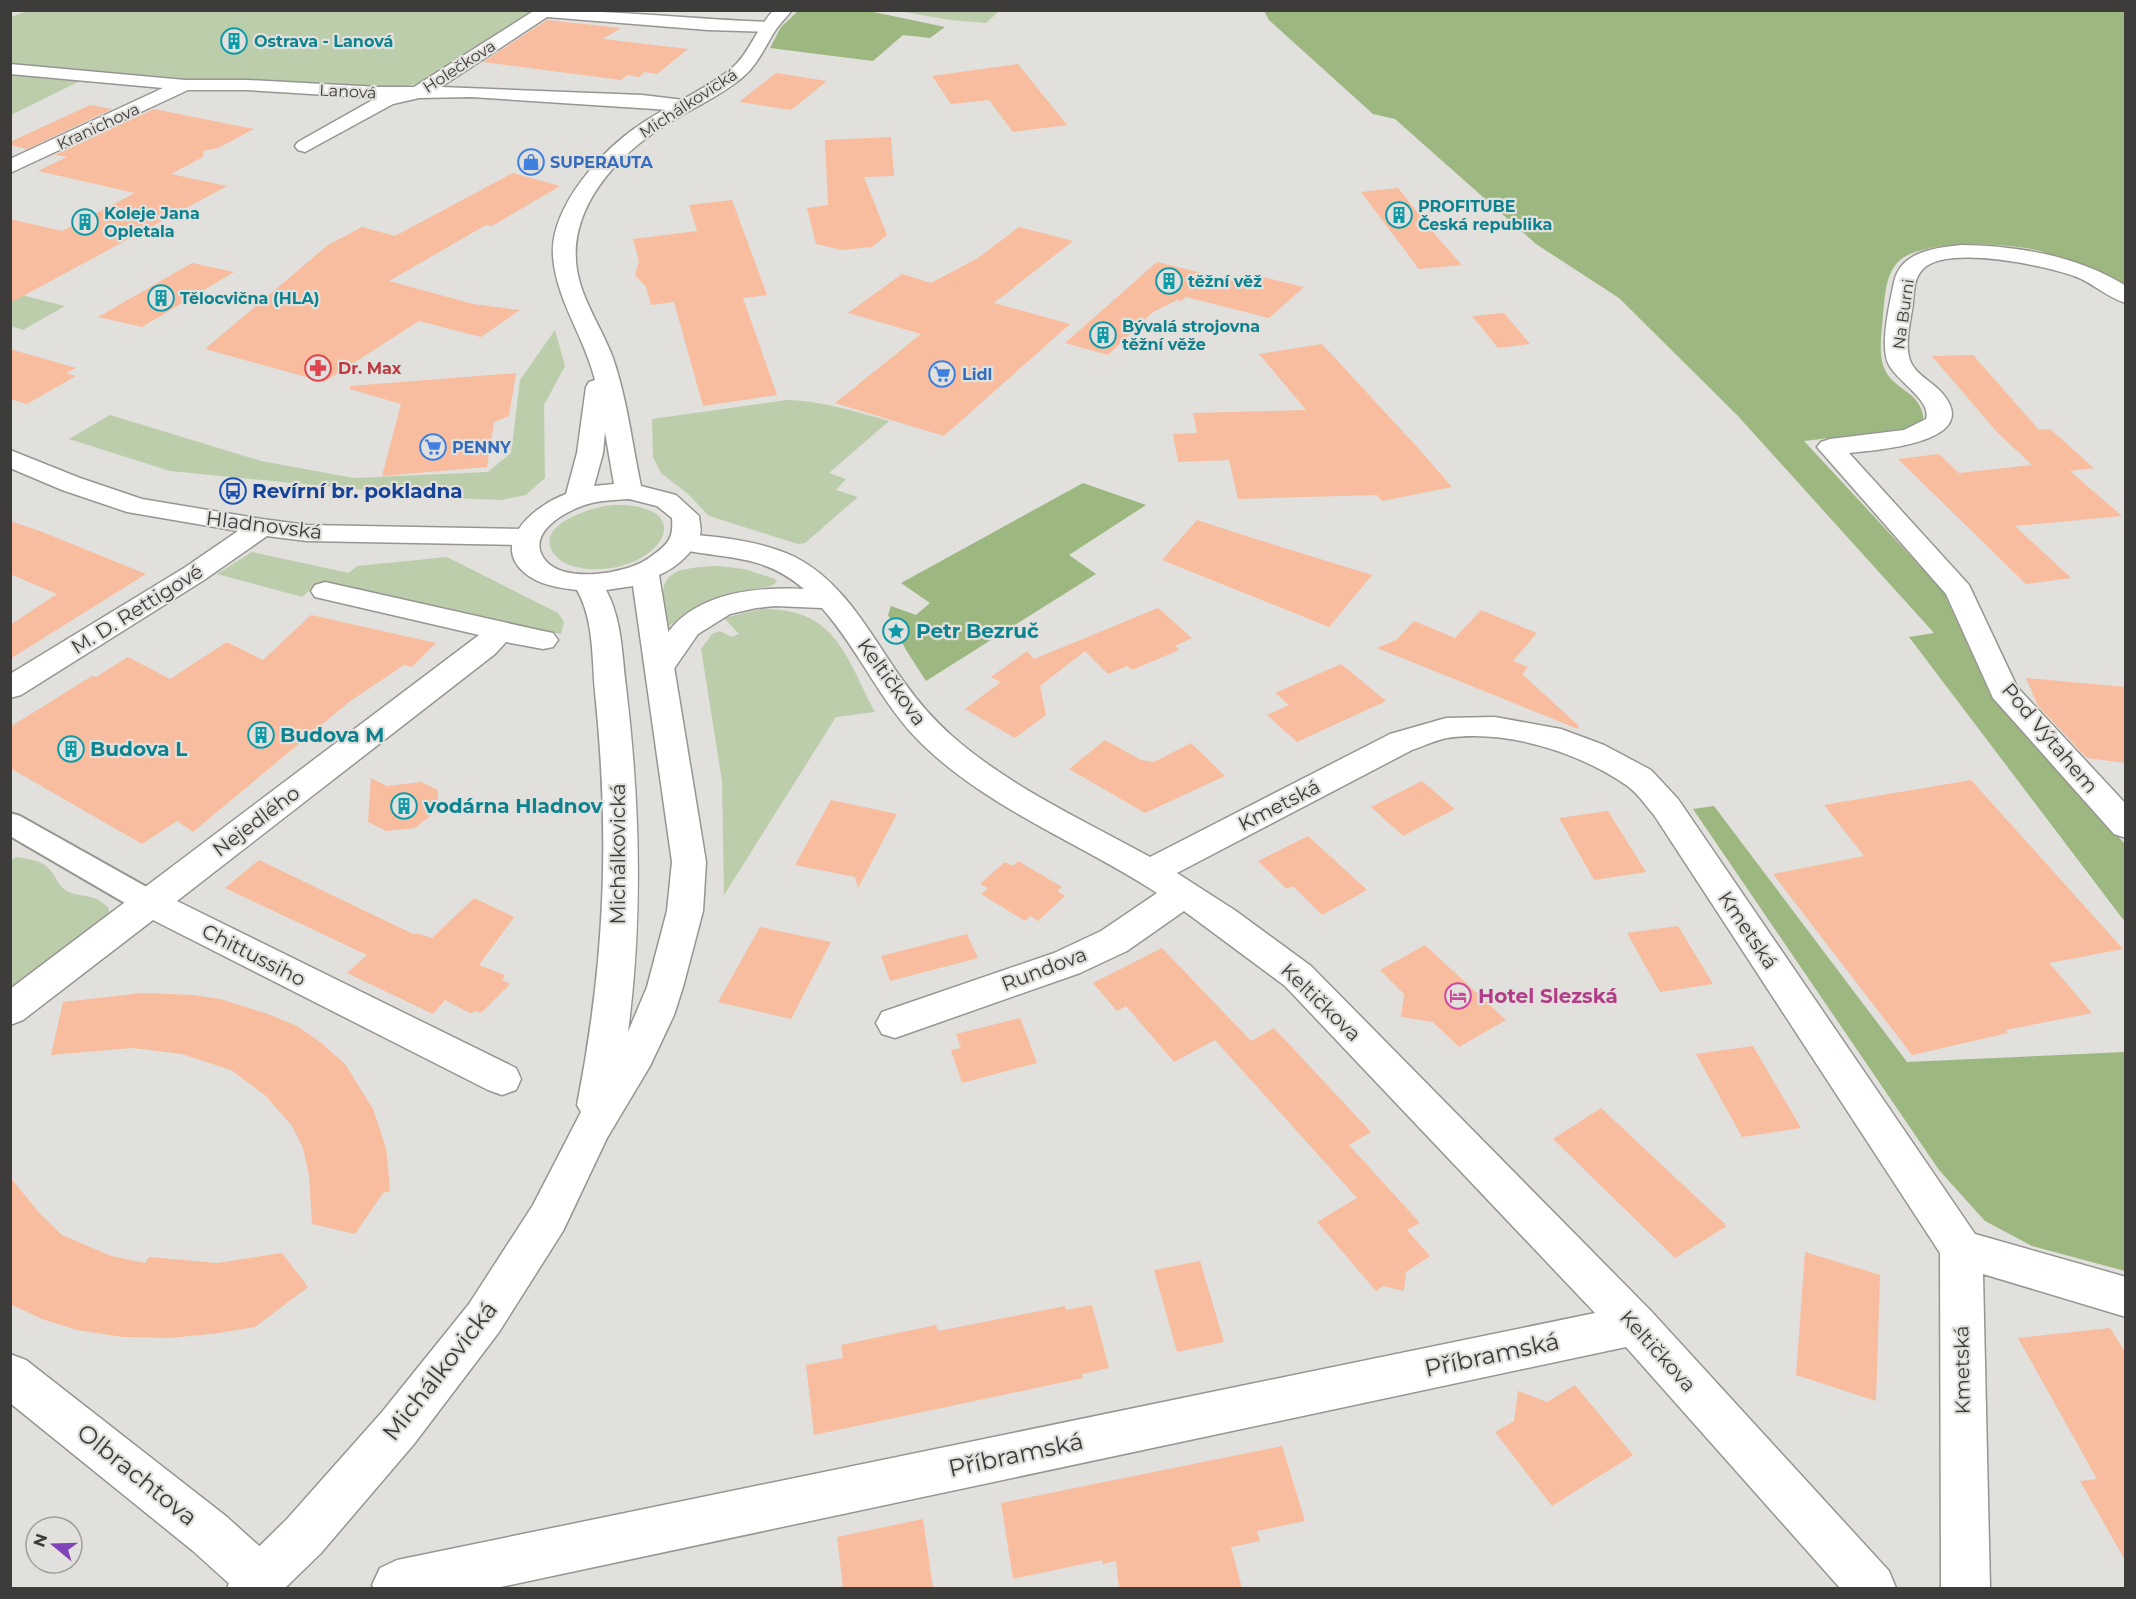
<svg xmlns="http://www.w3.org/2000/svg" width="2136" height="1599" font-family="Montserrat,sans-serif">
	<rect width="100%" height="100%" fill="#e1e0dc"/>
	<path fill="#bccdab" d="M517,10L534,12L427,82L388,89L194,79L163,80L11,66V17L27,11Z
		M899,11H999L986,23L950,20Z
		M11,74L82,80L11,115Z
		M10,292L65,306L23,330L11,326Z
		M555,330L565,366L544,405L545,478L526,495L501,500L446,498L170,471L69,439L110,415L261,461L354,478L488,472L511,453L520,380Z
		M787,400C822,401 854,411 889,421L829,473L846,479L836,490L858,497L805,543L798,544L709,516L689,495L661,473L653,457L652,419Z
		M613,505C703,503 661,574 588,569C577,568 563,565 555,555C530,525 595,506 613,505Z
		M252,552L349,573L357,566L447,557L558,613L564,622L561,634L318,583L302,597L217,574Z
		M719,566L744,569L775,579L777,582L771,586L729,594L708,602L665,628C657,574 665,568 719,566Z
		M761,609C836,608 845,655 875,712L836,717L724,895L722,781L701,649L712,634L720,631L732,637L739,634L724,618Z
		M16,857C29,859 43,860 51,871C58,879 58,887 69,892C87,899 90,892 108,907L110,916L11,992L10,861Z"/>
	<path fill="#9db780" d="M798,11H869L945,27L930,38L903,35L873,61L770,48L781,27Z
		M1264,11H2125V284C2098,271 2070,259 2040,251C2011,243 1918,238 1897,263C1885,277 1885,297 1883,315C1882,329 1879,347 1882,361C1888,392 1922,387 1924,422L1903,429L1804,441L1943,591L1991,694L2125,844V922L1909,637L1934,633L1737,415L1619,298L1536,244L1395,119L1373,114L1269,20Z
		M1083,483L1146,505L1069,555L1096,574L926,681L906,650L888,615L891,606L916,615L930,603L901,583Z
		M1714,806L1907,1062L2125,1052V1271L2032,1246L1985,1221L1939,1170L1693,809Z"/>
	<path fill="#f8bc9e" d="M547,20L621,28L603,39L688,49L657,74L645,72L639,77L627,75L621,80L483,62Z
		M1018,64L1067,125L1013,132L989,100L951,104L932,76Z
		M776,73L827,81L791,110L739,102Z
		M90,105L112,109L27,149L10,145V142Z
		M154,109L254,129L218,148L203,151V157L171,174L227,186L10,303V219L62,231L135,193L38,171L67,157L55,155Z
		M891,137L894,176L864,177L887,235L872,247L842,250L816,244L807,208L828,205L825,140Z
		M513,173L560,186L492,226L486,225L389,281L473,304L520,310L481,337L419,321L324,382L205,349L328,245L362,227L395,236Z
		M1398,188L1438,238L1462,265L1419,269L1361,192Z
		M732,200L767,295L743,298L777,395L703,406L674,302L651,305L646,287L635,275L639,261L633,239L697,231L689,205Z
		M1019,227L1073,241L994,303L1070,324L944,436L835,403L921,334L848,313L902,274L931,283L978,258Z
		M1157,262L1254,286L1263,277L1304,287L1269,318L1186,297L1181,301L1177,300L1153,312L1108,355L1065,343Z
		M192,263L234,272L142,327L98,317Z
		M1504,313L1530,344L1498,348L1472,316Z
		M1322,344L1418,448L1452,487L1382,501L1377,495L1238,499L1229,460L1178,462L1173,434L1197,433L1193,413L1306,410L1259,354Z
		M10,349L76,368L66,373L76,376L27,404L10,399Z
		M1973,355L2039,430L2050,429L2094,468L2070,471L2122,516L2015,526L2071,578L2026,584L1898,459L1939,454L1959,473L2032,465L1996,431L1932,356Z
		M516,373L509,416L494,422L487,467L382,476L401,404L350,389V386Z
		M1197,520L1246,536L1372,575L1329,627L1162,560Z
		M10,521L40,531L146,574L10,659V625L57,594L10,574Z
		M1158,608L1192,638L1175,646L1179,650L1132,670L1127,666L1108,674L1085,651L1040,686L1046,715L1015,738L965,709L1001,682L991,677L1027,651L1034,659Z
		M1481,610L1537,633L1513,661L1528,667L1522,674L1579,726L1578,729L1377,648L1396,640L1414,621L1455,638Z
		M311,615L436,643L412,667L404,665L349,702L193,832L177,821L142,844L10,768V727L92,676L96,677L128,657L170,679L227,642L263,660Z
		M1341,664L1386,701L1297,742L1267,715L1289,705L1275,693Z
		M2026,678L2126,687V763L2087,758L2038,706Z
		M1105,740L1141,760L1154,762L1191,743L1225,776L1145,813L1069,769Z
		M371,778L387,786L421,782L438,790V810L415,828L386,831L368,822Z
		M1971,780L2123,949L2049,963L2092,1013L2006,1030L2008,1033L1912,1055L1773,874L1864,856L1824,805Z
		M1422,781L1455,809L1403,836L1371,807Z
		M831,800L897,814L858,888L855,877L795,865Z
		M1608,811L1646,872L1594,880L1559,818Z
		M1308,836L1367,890L1322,915L1293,886L1287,889L1258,861Z
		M259,860L413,934H420L432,938L474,898L514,917L479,965L505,975L502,980L510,984L481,1013L477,1011L470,1013L445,1000L433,1014L347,973L367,955L225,888Z
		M1018,861L1062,887L1057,891L1065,896L1038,921L1030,916L1025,921L981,894L988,888L980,884L1005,862L1013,866Z
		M1678,926L1713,984L1660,992L1627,933Z
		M760,927L831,942L791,1019L718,1002Z
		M967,934L978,958L890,981L881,956Z
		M1425,945L1506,1020L1459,1047L1433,1022L1401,1017L1404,994L1380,970Z
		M1162,948L1251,1041L1274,1028L1371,1132L1349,1145L1420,1223L1407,1230L1430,1256L1406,1272L1404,1291L1383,1286L1376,1291L1317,1222L1357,1198L1215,1040L1174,1062L1126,1006L1117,1011L1093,983Z
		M142,993L193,995L220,999L268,1014L297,1026L320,1042L345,1064L373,1109L386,1148L388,1166L390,1191L383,1193L355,1234L312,1224L309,1175L303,1148L292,1126L266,1096L231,1070L182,1054L132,1048L51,1055L63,1002Z
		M1020,1018L1037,1063L962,1083L951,1050L961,1048L956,1034Z
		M1753,1046L1801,1128L1742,1137L1696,1054Z
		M1601,1108L1727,1226L1675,1258L1553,1139Z
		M10,1177L42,1216L62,1235L111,1256L145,1263L149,1257L217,1263L282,1253L308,1287L255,1327L219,1333L170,1338L123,1337L77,1330L42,1319L10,1304Z
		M1805,1252L1880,1275L1876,1401L1796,1375Z
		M1200,1261L1224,1342L1177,1352L1154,1270Z
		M1092,1305L1109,1368L1082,1374L1083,1378L814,1435L806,1365L843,1358L841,1345L936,1325L938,1331L1065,1306L1066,1310Z
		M2110,1328L2126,1353V1562L2080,1481L2097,1479L2018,1338Z
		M1575,1385L1633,1455L1552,1506L1495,1432L1514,1421L1518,1391L1547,1402Z
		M1282,1446L1305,1521L1257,1531L1260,1541L1231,1547L1242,1588H1119L1116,1561L1103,1564L1102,1560L1013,1579L1001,1503Z
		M923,1519L933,1588H843L837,1537Z"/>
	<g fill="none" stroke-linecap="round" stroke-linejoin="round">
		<g stroke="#969591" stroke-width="4">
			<path id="pedestrian" d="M10,813L20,816L159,894L163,902L159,910L148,913L137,910L10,836Z"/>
		</g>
		<g stroke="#969591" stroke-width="3">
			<path id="minor" d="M535,10C613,10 690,19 768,22L774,23L776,27L774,31L768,32L708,30L547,17L441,87L642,95L692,101L694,105L692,109L685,111L471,97L419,98L393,104L305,152L298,150L295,146L298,142L376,98L247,90H188L10,173V159L163,88L10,74V64L185,80H247L378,87H414Z
				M1961,245C2018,246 2076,255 2126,286V303C2108,298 2094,284 2077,277C2048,266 1947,244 1923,269C1914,278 1914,291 1913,303C1911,319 1905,341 1909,357C1913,374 1932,381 1942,393C1985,443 1876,450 1849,453L1969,585L2017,687L2126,804V838L2114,834L1993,698L1946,594L1817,447L1821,442L1830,439L1904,430L1926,419C1932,401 1899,383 1889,365C1879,347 1890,302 1894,282C1901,251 1935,248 1961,245Z
				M10,450L80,478L142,499L262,519L307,525L527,529L537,531L541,537L537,543L527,545L307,541L267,536L204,580L21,695L10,698V674L184,568L238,531L127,512L62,490L10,468Z
				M684,534C721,537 761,541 795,557C846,583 872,638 904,682C918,702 934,720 952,736C1010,787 1083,820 1150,857L1390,734L1446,718L1495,717L1561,729L1604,745L1651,770L1678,799L1975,1234L2126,1277V1317L1983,1274L1990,1588H1941L1940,1253L1654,815C1646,806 1637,792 1626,785C1578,752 1506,729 1447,738C1436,740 1424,746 1412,750L1177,873L1236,911L1311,966L1651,1311L1889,1571L1896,1588H1840L1626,1347L496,1588H374L372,1585L380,1568L397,1560L1595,1313L1285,986L1184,911L1127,951L1080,973L895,1038L882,1034L876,1023L882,1012L1054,953L1101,931L1157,893C1080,843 989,809 922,744C881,704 860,651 822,608L775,606L756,608L730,614L698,634L671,673L660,676L649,673L645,666C654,652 663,637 674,625C707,591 760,587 804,589C760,552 725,560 674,548L670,542L674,536Z
				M325,582L543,631L553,633L558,640L553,647L543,649L506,642L495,654L177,901L516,1068L521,1079L516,1090L502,1095L488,1090L153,920L23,1020L10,1025V989L479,635L315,597L311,591L315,585Z
				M10,1354L26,1360L227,1517L278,1563L286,1580L282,1588H234L193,1551L10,1403Z"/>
		</g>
		<g stroke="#969591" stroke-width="3">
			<path id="tertiary" d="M774,10H792C787,17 782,21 777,28C766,44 759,63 744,76C721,96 692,108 667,124C618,154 567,208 577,270C582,301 602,328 613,358C627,399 632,443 641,486L676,495L699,516C699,521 702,529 700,535C694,552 676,568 659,575L706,862L703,911L683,987L674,1015L650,1066L607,1138L563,1231L499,1332L414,1444L321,1553L285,1588H227L234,1571L287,1519L382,1412L469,1304L533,1205L581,1112L577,1105C605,962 610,837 595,692C592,658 594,620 577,590C562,588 545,586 532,578C484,548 533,506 566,494L577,453L586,387L589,382L595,380C585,338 556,300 553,256C550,206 603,149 641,124C670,104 704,91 731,69C750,53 756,28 774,10ZM605,432L614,484L594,486L603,453ZM629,499L657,506L672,518C674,541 666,545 649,558C627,574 563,584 545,560C524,533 567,510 588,504C601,500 615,500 629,499ZM633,586L672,862L667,911L647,987L628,1032C643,916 640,803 626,687C622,655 622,619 606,590Z"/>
		</g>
		<use href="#pedestrian" fill="#fff" fill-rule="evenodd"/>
		<use href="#minor" fill="#fff" fill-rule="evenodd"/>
		<use href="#tertiary" fill="#fff" fill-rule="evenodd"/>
	</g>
	<defs>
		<g id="building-ring" transform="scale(1.35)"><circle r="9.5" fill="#e1e0dc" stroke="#0f9aa8" stroke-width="1.5"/><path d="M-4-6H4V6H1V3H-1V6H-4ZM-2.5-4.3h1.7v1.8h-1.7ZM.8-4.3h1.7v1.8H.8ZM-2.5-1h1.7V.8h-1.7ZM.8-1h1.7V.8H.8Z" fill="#0f9aa8"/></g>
		<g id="shop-ring" transform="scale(1.35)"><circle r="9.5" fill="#e1e0dc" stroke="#3f7fe0" stroke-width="1.5"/><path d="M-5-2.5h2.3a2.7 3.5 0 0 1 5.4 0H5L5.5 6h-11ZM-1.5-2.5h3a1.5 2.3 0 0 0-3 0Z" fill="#3f7fe0"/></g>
		<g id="pharmacy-ring" transform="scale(1.35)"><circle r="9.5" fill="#e1e0dc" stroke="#e0444e" stroke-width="1.5"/><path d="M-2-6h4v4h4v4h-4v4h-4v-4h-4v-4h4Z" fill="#e0444e"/></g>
		<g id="supermarket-ring" transform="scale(1.35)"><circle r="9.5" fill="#e1e0dc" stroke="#3f7fe0" stroke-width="1.5"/><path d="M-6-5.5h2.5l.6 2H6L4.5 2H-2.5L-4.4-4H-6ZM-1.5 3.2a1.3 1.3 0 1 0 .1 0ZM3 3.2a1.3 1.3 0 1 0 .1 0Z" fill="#3f7fe0"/></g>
		<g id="bus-ring" transform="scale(1.35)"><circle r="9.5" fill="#e1e0dc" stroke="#1a4fb4" stroke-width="1.5"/><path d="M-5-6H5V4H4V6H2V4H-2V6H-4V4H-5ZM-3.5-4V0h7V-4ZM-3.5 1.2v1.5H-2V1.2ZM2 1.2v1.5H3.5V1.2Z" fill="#1a4fb4"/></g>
		<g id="sight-ring" transform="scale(1.35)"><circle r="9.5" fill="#e1e0dc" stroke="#0f9aa8" stroke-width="1.5"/><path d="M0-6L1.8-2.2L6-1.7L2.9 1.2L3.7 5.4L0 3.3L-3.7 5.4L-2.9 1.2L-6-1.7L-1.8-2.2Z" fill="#0f9aa8"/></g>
		<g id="hotel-ring" transform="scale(1.35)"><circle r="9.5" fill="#e1e0dc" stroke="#d1479c" stroke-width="1.5"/><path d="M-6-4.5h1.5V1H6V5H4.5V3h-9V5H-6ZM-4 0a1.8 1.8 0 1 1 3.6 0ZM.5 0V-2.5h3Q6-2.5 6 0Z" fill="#d1479c"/></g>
	</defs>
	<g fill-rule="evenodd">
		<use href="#building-ring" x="234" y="41"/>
		<use href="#shop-ring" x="531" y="162"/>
		<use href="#building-ring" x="1399" y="215"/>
		<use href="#building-ring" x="85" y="222"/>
		<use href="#building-ring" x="1169" y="281"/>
		<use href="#building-ring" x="161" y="298"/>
		<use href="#building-ring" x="1103" y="335"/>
		<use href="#pharmacy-ring" x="318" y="368"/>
		<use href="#supermarket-ring" x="942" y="374"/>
		<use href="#supermarket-ring" x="433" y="447"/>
		<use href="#bus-ring" x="233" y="491"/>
		<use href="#sight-ring" x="896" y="631"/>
		<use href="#building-ring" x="261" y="735"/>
		<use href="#building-ring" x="71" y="749"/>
		<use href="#building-ring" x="404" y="806"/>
		<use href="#hotel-ring" x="1458" y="996"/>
	</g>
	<g text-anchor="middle" stroke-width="4.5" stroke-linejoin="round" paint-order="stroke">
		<g font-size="16" font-weight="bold" fill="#0d838f" stroke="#e1e0dc" text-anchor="start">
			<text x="254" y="47">Ostrava - Lanová</text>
			<text x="1418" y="212">PROFITUBE<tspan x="1418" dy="18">Česká republika</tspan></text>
			<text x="104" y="219">Koleje Jana<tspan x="104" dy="18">Opletala</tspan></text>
			<text x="1188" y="287">těžní věž</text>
			<text x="180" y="304">Tělocvična (HLA)</text>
			<text x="1122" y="332">Bývalá strojovna<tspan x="1122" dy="18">těžní věže</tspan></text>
		</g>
		<g font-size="16" fill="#3d3c3b" stroke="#e1e0dc">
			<text transform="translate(459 66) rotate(-33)" y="6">Holečkova</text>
			<text transform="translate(348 91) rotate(3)" y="6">Lanová</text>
			<text transform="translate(688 103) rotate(-33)" y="6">Michálkovická</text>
			<text transform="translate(98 126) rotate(-25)" y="6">Kranichova</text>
			<text transform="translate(1903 314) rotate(-82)" y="6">Na Burni</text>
		</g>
		<g font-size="16" font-weight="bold" fill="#366cbe" stroke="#e1e0dc" text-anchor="start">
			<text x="550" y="168">SUPERAUTA</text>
			<text x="962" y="380">Lidl</text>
			<text x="452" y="453">PENNY</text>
		</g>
		<g font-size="16" font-weight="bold" fill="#be3a42" stroke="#e1e0dc" text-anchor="start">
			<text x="338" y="374">Dr. Max</text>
		</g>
		<g font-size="20" font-weight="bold" fill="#164399" stroke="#e1e0dc" text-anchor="start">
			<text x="252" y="498">Revírní br. pokladna</text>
		</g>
		<g font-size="20" fill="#3d3c3b" stroke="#e1e0dc">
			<text transform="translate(264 525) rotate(7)" y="7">Hladnovská</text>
			<text transform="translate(137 609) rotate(-32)" y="7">M. D. Rettigové</text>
			<text transform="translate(892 682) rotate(54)" y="7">Keltičkova</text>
			<text transform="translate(2050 738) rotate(50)" y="7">Pod Výtahem</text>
			<text transform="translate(1279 805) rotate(-27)" y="7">Kmetská</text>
			<text transform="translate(256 821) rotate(-37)" y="7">Nejedlého</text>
			<text transform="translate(618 854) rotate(-90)" y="7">Michálkovická</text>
			<text transform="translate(1748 930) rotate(56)" y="7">Kmetská</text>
			<text transform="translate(254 955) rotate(27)" y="7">Chittussiho</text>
			<text transform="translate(1044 969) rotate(-21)" y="7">Rundova</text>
			<text transform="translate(1321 1002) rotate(44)" y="7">Keltičkova</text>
			<text transform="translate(1658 1351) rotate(48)" y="7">Keltičkova</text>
			<text transform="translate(1962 1370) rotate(-91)" y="7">Kmetská</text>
		</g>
		<g font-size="20" font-weight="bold" fill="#0d838f" stroke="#e1e0dc" text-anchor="start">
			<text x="916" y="638">Petr Bezruč</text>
			<text x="280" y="742">Budova M</text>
			<text x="90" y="756">Budova L</text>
			<text x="424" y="813">vodárna Hladnov</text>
		</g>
		<g font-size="20" font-weight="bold" fill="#b23c85" stroke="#e1e0dc" text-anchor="start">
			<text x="1478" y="1003">Hotel Slezská</text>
		</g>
		<g font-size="24" fill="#3d3c3b" stroke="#e1e0dc">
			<text transform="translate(1492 1355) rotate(-12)" y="8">Příbramská</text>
			<text transform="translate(440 1371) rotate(-52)" y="8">Michálkovická</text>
			<text transform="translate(1016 1455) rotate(-12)" y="8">Příbramská</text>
			<text transform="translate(137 1475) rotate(39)" y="8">Olbrachtova</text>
		</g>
	</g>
	<rect width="2136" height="1599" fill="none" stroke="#3d3c3b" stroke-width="24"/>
	<g transform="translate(54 1545) rotate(289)"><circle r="28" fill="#e1e0dc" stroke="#9f9e9c" stroke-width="1.5"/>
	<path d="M0-4.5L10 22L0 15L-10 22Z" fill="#8043b8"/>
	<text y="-9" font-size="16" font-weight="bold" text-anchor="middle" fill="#3d3c3b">N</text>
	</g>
</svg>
